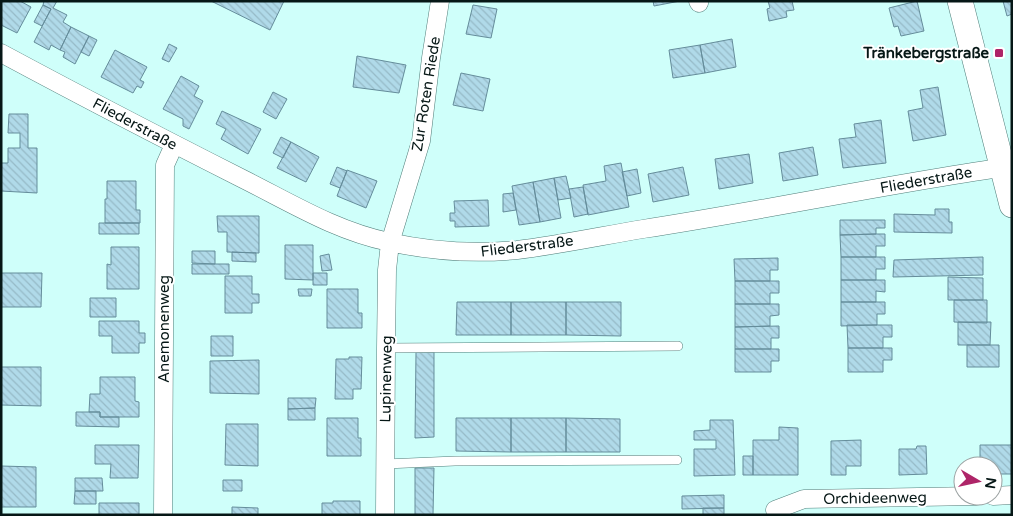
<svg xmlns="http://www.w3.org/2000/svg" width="1013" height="516" font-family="'Varela Round',sans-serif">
	<defs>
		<pattern id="building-back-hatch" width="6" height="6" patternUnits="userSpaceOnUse" patternTransform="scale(1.25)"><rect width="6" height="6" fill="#b0dae9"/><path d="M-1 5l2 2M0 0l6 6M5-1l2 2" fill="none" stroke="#96bac7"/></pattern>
	</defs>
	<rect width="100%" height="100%" fill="#cffffa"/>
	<path fill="url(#building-back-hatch)" stroke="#658d9b" d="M1,1H20L31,7L17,33L1,25Z
		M44,1H57L53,8L67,15L63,22L71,27L60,50L51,45L49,50L34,42L51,9L43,5Z
		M211,1H284L270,30Z
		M653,1H680L654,6Z
		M768,1H792L794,10L786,11L787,17L769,21L767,9L770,8Z
		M917,1L924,31L901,36L898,26L894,27L889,8Z
		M1003,1H1012V14L1007,16Z
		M43,5L51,9L42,26L34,22Z
		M473,5L497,9L491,38L466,34Z
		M71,27L89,36L75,64L63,57L65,52L60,50Z
		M89,36L97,40L89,56L81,52Z
		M732,39L736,67L705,73L700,45Z
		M169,44L177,48L169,62L162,59Z
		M700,45L705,73L673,78L669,50Z
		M115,50L147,67L140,80L144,82L141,88L137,86L133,93L101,77Z
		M357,56L406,65L399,93L353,87Z
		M461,73L490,79L483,111L453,105Z
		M181,76L199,86L194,96L203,101L189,129L183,126V119L163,109Z
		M938,87L946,135L913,141L908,111L923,108L920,90Z
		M273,92L287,99L276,119L263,112Z
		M222,111L261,129L248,154L221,139L226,129L216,124Z
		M9,114H28V148H37V193L1,191V163H8V148H20V133H8Z
		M881,120L886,163L843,168L839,139L856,137L854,124Z
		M281,137L291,142L283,158L273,153Z
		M291,142L319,157L306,182L277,168Z
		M813,147L818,175L783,181L779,153Z
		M749,154L753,183L719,189L715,159Z
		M621,163L629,207L588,215L583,185L606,181L604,166Z
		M337,167L347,171L340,188L330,184Z
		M683,167L689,195L653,202L648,174Z
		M637,169L641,193L627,196L622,172Z
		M347,170L377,181L366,208L337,196Z
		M566,176L571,198L558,200L554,178Z
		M554,178L561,218L540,222L533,182Z
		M107,181H136V210H140V223H105V199H107Z
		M533,182L540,222L519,225L512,186Z
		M583,187L588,214L574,217L569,189Z
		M513,193L516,210L503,212V194Z
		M488,200L489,226L455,227V221H450V213H455L454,201Z
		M935,209H949V222H952V233L894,232V214L935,215Z
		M217,216H259V253L227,252V232H218Z
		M840,220H885V228H876V234L840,235Z
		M99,223H139V234H99Z
		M876,234H885V246H876V257H841L840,235Z
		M285,245H313V280L285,279Z
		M111,247H139V289H107V264L111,265Z
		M192,251H215V264L192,263Z
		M232,252L256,253V262L232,261Z
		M329,254L332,270L322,271L320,256Z
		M841,257H885V269H876V280H841Z
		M983,257V275L893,277L894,260Z
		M778,258V270H770V281H735L734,259Z
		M192,264H229V274H192Z
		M1,273H42L41,307H1Z
		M313,273H327V285H313Z
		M225,276H252V294H259V303H252V313H225Z
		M948,277L983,278V300H948Z
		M841,280H885V292L876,291V302H841Z
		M735,281H779V293H770V304H735Z
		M298,289H312L311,296H299Z
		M327,289H358V313H362V328H327Z
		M90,298H116V317H90Z
		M954,300H987V323L954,322Z
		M457,302H511V335H456Z
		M511,302H566V335H511Z
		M566,302H621V336L566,335Z
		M841,302H885V314H877V325L841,326Z
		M735,304H779V315L770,316V326L735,327Z
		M99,321H139V333H145V343H139V353H112V336H99Z
		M958,322H991L990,345H958Z
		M847,325H892V337H883V348H848Z
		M779,326V338H771V349H735V327Z
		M211,336H233V356H211Z
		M967,345H999V367H967Z
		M848,348H892V360H883V372H848Z
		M735,349H779V361H771V372H735Z
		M416,352H434V437L415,438Z
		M349,357H362L361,389H353V399H335L336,359H349Z
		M259,360V394L210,393V361Z
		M1,367H41V406L1,405Z
		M100,377H135V401L139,402V417H100V412H89L90,394H100Z
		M288,398H316L315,408L288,409Z
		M315,408V420H288V409Z
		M76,412H100V417H119V427L76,426Z
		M327,418H358V438H361V456H327Z
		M456,418H511V452L456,451Z
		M511,418H566V452H511Z
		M566,418L620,419V452H566Z
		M710,420H733L735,475L694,476V449H716V440H694V431L710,430Z
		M226,424H258V466L225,465Z
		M779,427L798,428V475H753V440H779Z
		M861,440V466H846V475H831V441Z
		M95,445H139L138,478H110L111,464H95Z
		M980,445H1012V474H993V466H980Z
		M917,446H926L927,474L899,475V449H916Z
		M743,456H753V475H743Z
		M1,466L36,467V507H1Z
		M415,468H434L433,515H415Z
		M75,478H102L103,491H75Z
		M223,480H242V491H223Z
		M75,491H96V504H74Z
		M724,495V508L682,509V496Z
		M333,501H360V515H322V503H333Z
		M99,503H139V515H99Z
		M232,507L258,508V515H232Z
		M703,508H724V515H703Z"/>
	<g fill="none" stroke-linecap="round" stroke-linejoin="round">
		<g stroke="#517e7a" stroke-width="10">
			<path id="lane" d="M386,348L678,346
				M385,464L455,461L677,460"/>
		</g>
		<g stroke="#517e7a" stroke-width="19">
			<path id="street" d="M698,1L699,3
				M1,53C81,96 162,138 243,179C291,203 336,231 389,242C430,251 475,254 517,250C559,245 601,236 643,229C766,210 888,184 1012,166
				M993,496L1012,495
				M775,510L804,499L976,496
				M163,515L165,165L174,145
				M385,515L386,348L387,270L390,243L421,141L431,58L440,1"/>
		</g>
		<g stroke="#517e7a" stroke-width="26">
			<path id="secondary" d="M960,1L1012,205"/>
		</g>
		<use href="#lane" stroke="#fff" stroke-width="9"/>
		<use href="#street" stroke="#fff" stroke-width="18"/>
		<use href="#secondary" stroke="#fff" stroke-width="25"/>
	</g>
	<rect fill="#ae2568" stroke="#fff" stroke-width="2" x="994" y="48" width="10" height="10" rx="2.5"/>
	<g text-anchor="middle" stroke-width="4" stroke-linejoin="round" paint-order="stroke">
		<g font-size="15" font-weight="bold" fill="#061716" stroke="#fff" text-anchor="end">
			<text x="989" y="58">Tränkebergstraße</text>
		</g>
		<g font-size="15" fill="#061716" stroke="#fff">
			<text transform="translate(426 94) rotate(-81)" y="5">Zur Roten Riede</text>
			<text transform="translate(135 124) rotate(28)" y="5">Fliederstraße</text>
			<text transform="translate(926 180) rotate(-10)" y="5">Fliederstraße</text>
			<text transform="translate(527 246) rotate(-7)" y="5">Fliederstraße</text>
			<text transform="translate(164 329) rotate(-90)" y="5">Anemonenweg</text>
			<text transform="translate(386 379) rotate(-89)" y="5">Lupinenweg</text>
			<text transform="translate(875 498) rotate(-1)" y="5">Orchideenweg</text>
		</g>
	</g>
	<rect width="1013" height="516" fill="none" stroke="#061716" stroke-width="5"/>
	<g transform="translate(978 481) rotate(99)"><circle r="24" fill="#ffffff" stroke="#9ba2a2"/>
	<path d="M0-4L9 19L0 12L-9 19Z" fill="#ae2568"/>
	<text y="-8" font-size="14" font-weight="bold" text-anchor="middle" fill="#061716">N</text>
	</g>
</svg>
